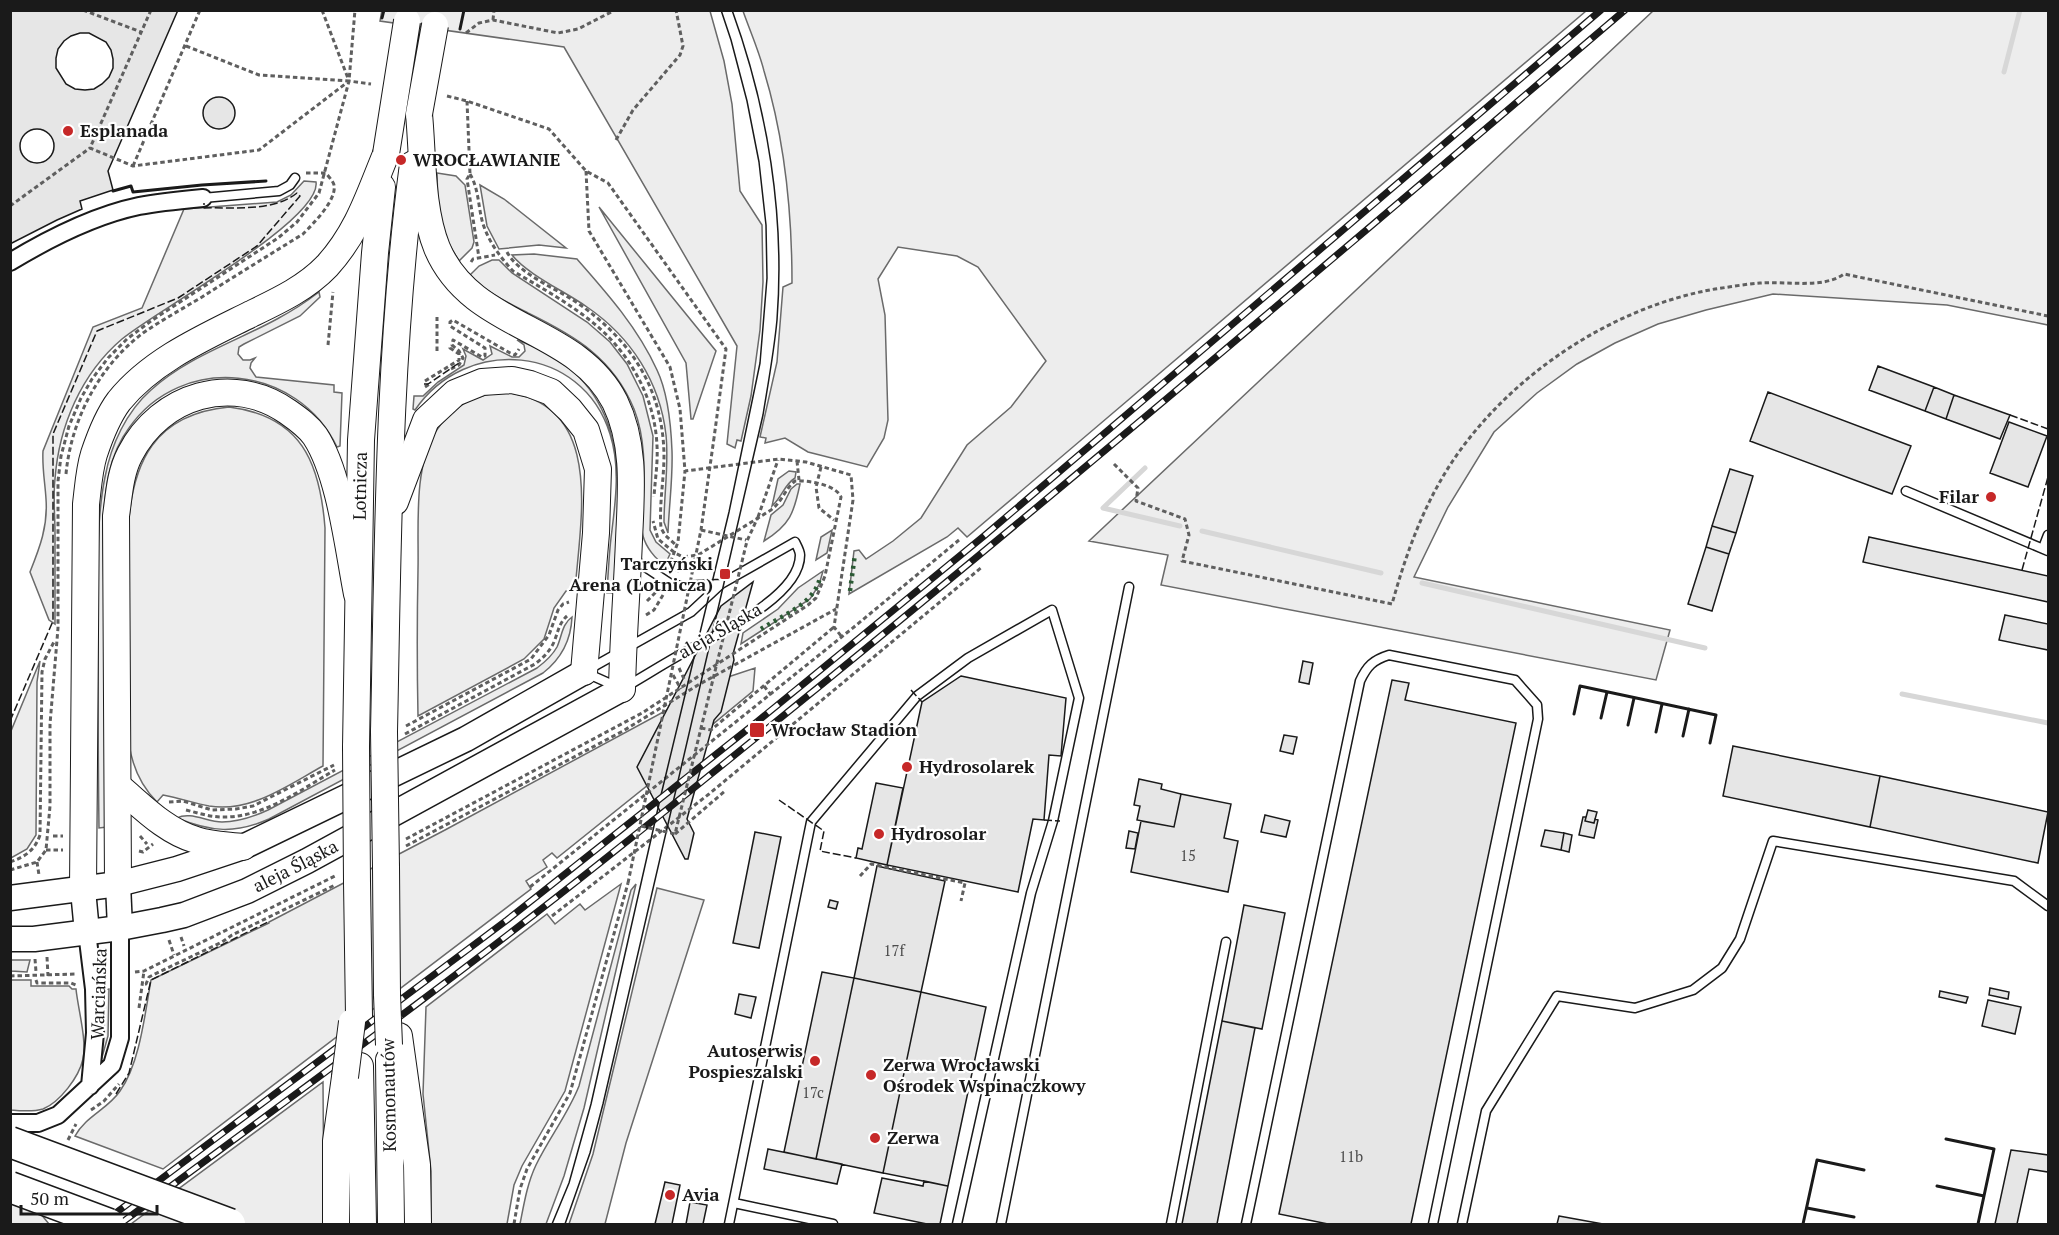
<svg xmlns="http://www.w3.org/2000/svg" width="2059" height="1235" font-family="'PT Serif',serif">
	<rect width="100%" height="100%" fill="#fff"/>
	<path fill="#ededed" stroke="#6a6a6a" stroke-width="1.5" d="M382,10L710,11L724,61L732,104L740,191L762,225L763,282L760,330L751,396L741,441L737,440L735,448L727,444L737,346L564,47L380,21Z
		M743,11V10L1586,11L967,537L958,528L947,537L849,594L854,551L859,550L866,559L893,541L921,518L967,445L1011,407L1046,361L978,267L957,256L898,247L878,279L885,315L888,420L884,438L867,467L808,452L785,438L765,443L766,438L760,437L777,362L783,287L792,283C792,212 785,140 764,71C759,51 750,31 743,11Z
		M1653,11H2048V325L1947,305L1773,294L1706,310L1658,324L1615,343L1577,364L1537,393L1494,432L1448,507L1414,577L1670,630L1656,680L1161,585L1168,555L1089,541Z
		M437,173L456,176L465,185L474,242L472,248L459,261L446,239L438,206Z
		M304,181L316,182C322,220 154,312 122,339C81,374 59,426 55,479C53,497 55,515 55,533C55,564 55,594 55,624L49,620L30,572C40,547 48,526 46,499C45,482 42,468 43,451L93,327L142,308L184,209L277,202L291,195Z
		M480,185L504,199L566,248L539,245L499,249L487,226Z
		M599,207L716,351L693,419H691L686,363Z
		M534,254L577,259C607,293 638,328 657,370C668,393 671,425 672,451C673,478 669,505 668,533L664,522C664,494 669,464 666,435C660,382 631,337 587,307C566,292 528,275 512,255Z
		M492,260H499L512,273L587,322L610,342L627,364L643,396L653,436L650,530L656,542L670,554L665,565C655,559 646,547 643,536C640,525 643,511 643,500C645,469 645,437 634,409C613,358 575,336 528,313C507,302 486,293 470,275L479,266Z
		M319,292L320,297L300,316L244,344L239,347L238,354L243,360H250L255,358L251,363L250,368L256,377L334,385V392L342,393L340,446L337,447C298,365 182,352 129,428C108,456 105,490 103,524L107,827L99,828C98,758 98,688 98,618C98,573 96,521 105,477C111,445 126,412 151,390C187,357 235,342 277,319C292,311 306,302 319,292Z
		M517,340C640,383 619,490 614,593H607C608,575 609,556 611,538C615,505 621,468 610,434C582,344 466,335 415,410L413,409L414,396H423L438,382L464,365L466,356L463,349L483,360L492,354L490,346L512,357H519L525,351L524,345Z
		M504,392C606,403 580,520 575,591H566L554,608L544,639L524,659L418,716C417,667 417,619 418,570C419,529 413,467 436,431C452,406 475,394 504,392Z
		M229,407C301,416 320,462 325,528L323,766C288,785 251,813 209,806C194,803 179,798 163,795L157,802C141,786 132,766 129,743L128,530C132,461 155,414 229,407Z
		M789,471L796,472L795,478C784,485 782,497 772,506L778,479Z
		M797,484H800C794,513 790,525 764,541L771,515L783,505L791,489Z
		M832,530L827,553L816,560L821,537Z
		M823,571L819,585L810,599L741,644L743,633L778,609L798,588Z
		M572,617C571,640 561,659 543,673L269,819C235,834 211,832 177,818C190,811 207,822 222,822C239,822 253,817 268,810L537,668C545,662 552,656 557,647C562,636 562,624 572,617Z
		M40,661L37,682L36,835L27,849L11,858V731Z
		M755,668L753,691L712,725L709,736L557,858L552,853L543,860L547,867L526,881L531,889L163,1169L75,1136C86,1116 108,1109 120,1091C140,1063 145,1013 151,980L269,923V922L445,830L728,677Z
		M621,884L565,1091L522,1166L514,1185L507,1224H431V1171L423,1094L426,1007L547,914L555,924L580,904L585,910Z
		M636,884L584,1108L564,1176L546,1224H520C524,1204 527,1184 536,1165C549,1138 568,1114 579,1086L631,890Z
		M657,888L704,900L626,1143L605,1224H569L593,1154Z
		M11,960H30L27,972L11,971Z
		M10,980H31V986H69L72,989H76C78,1009 87,1040 83,1059C79,1077 60,1102 43,1109C33,1112 21,1111 11,1110Z
		M109,989L108,1036L99,1068L100,990Z
		M323,1082L324,1224H131Z
		M10,1176L49,1224H11Z"/>
	<g fill="none" stroke-linecap="round" stroke-linejoin="round">
		<path stroke="#d7d7d7" stroke-width="5" d="M2004,72L2020,10
			M1145,468L1103,508L1180,526
			M1202,531L1381,573
			M1422,583L1705,648
			M1902,694L2048,723"/>
	</g>
	<path fill="#e6e6e6" stroke="#1a1a1a" stroke-width="1.5" fill-rule="evenodd" d="M10,10H178L108,171L113,190L80,201L82,209L57,220L10,244ZM80,33H89L106,42L111,50L113,59V68L109,77L102,84L94,89L85,90L75,89L66,84L56,68V58L58,49L64,41L71,36Z
		M203 113a16 16 0 1 1 32 0a16 16 0 1 1-32 0Z
		M20 146a17 17 0 1 1 34 0a17 17 0 1 1-34 0Z
		M1878,366L1934,387L1925,411L1869,390Z
		M1934,387L1954,395L1946,419L1925,411Z
		M1768,392L1911,446L1892,494L1750,441Z
		M1954,395L2010,415L2000,439L1946,419Z
		M2009,422L2047,436L2028,487L1990,473Z
		M1730,469L1753,476L1736,533L1712,526Z
		M1712,526L1736,533L1729,554L1706,547Z
		M1869,537L2048,576V602L1863,562Z
		M1706,547L1729,554L1712,611L1688,604Z
		M753,582L733,654L734,660L721,712L714,720L687,819L694,833L688,859H685L637,767L721,606Z
		M2005,615L2048,624V650L1999,640Z
		M1303,661L1313,663L1309,684L1299,682Z
		M961,676L1066,698L1061,756L1049,755L1044,820L1033,819L1018,892L887,865L922,702Z
		M1392,680L1409,683L1405,700L1516,723L1411,1224H1328L1279,1214Z
		M1284,735L1297,737L1293,754L1280,751Z
		M1733,746L1880,776L1870,827L1723,796Z
		M1880,776L2048,812L2038,863L1870,827Z
		M1139,779L1162,784L1161,789L1181,794L1174,827L1137,820L1140,806L1134,805Z
		M876,783L903,788L887,865L856,858L858,848L862,849Z
		M1181,794L1231,804L1224,838L1238,841L1228,892L1131,872L1141,821L1174,827Z
		M1588,810L1597,812L1594,823L1585,821Z
		M1265,815L1290,821L1286,837L1261,832Z
		M1583,817H1586L1585,821L1594,823L1595,819L1598,820L1594,838L1579,835Z
		M1545,830L1564,833L1561,850L1541,846Z
		M1129,831L1138,833L1135,849L1126,848Z
		M755,832L781,837L759,948L733,943Z
		M1564,833L1572,835L1569,852L1561,850Z
		M877,866L945,881L921,992L854,978Z
		M830,900L838,902L836,909L828,907Z
		M1244,905L1285,913L1262,1029L1222,1021Z
		M822,972L854,978L816,1159L784,1152Z
		M854,978L921,992L883,1173L816,1159Z
		M1990,988L2009,992L2008,999L1989,995Z
		M1940,991L1968,997L1966,1003L1939,997Z
		M921,992L986,1007L948,1186L883,1173Z
		M739,994L756,997L751,1018L735,1014Z
		M1988,1000L2021,1007L2015,1034L1982,1026Z
		M1222,1021L1255,1028L1217,1224H1182Z
		M768,1149L842,1164L837,1184L764,1169Z
		M2011,1150L2048,1155V1172L2029,1169L2017,1224H1995Z
		M882,1178L923,1186L924,1181L948,1186L940,1224H927L874,1213Z
		M665,1182L680,1185L672,1224H655Z
		M690,1202L707,1205L703,1224H686Z
		M1559,1216L1603,1224H1557Z"/>
	<g fill="none" stroke-linecap="round" stroke-linejoin="round">
		<g stroke="#1a1a1a" stroke-width="11">
			<path id="lane" d="M203,198L279,191L290,185L295,178
				M1906,491L2048,551
				M795,542C797,546 800,551 800,555C800,597 717,634 685,652C663,664 643,677 622,689L584,672L691,612L721,584Z
				M2043,548L2048,535
				M633,559L671,584L681,586L721,584
				M734,1203L833,1224
				M729,1224L811,822L917,696L968,658L1052,610L1079,698L1053,821L1031,893L957,1224
				M1001,1224L1129,587
				M1171,1224L1226,942
				M1246,1224L1360,681C1367,666 1373,660 1389,655L1515,680L1537,705L1538,719L1433,1224
				M1462,1224L1486,1111L1557,996L1635,1008L1693,990L1722,968L1740,939L1773,841L2014,881L2048,906"/>
		</g>
		<g stroke="#1a1a1a" stroke-width="20">
			<path id="street" d="M10,262C48,239 96,215 139,206C160,202 182,200 203,198
				M87,932L94,989L95,1033L90,1086
				M10,1123H38L58,1115L112,1065L120,1038V928"/>
		</g>
		<g stroke="#1a1a1a" stroke-width="27">
			<g id="secondary">
				<path d="M118,884L120,928"/>
				<path d="M83,890L87,932"/>
				<path d="M10,898L118,884L177,869L243,847L466,739L584,672"/>
				<path id="s1" d="M10,939H34L120,928L162,920L184,915L247,891L307,861L622,689"/>
			</g>
		</g>
		<g stroke="#1a1a1a" stroke-width="28">
			<g id="primary">
				<path d="M419,114C423,155 421,209 437,248C472,331 576,325 615,402C636,445 631,493 629,540C627,590 623,639 622,689"/>
				<path d="M395,502L426,420L455,393L482,382L512,380L530,384L551,392L570,410L586,430L598,469L596,533L584,672"/>
				<path d="M384,732C388,542 388,353 413,164"/>
				<path id="s2" d="M356,747L361,440L375,253L382,187"/>
				<path d="M118,786C142,806 165,831 196,840C211,845 227,845 243,847"/>
				<path d="M386,867L387,995"/>
				<path d="M357,882L359,1016"/>
				<path d="M118,884L116,516C119,495 120,473 130,454C160,395 233,373 288,412C298,419 308,426 315,436C340,474 348,548 357,594"/>
				<path d="M83,890L86,504C88,488 89,470 94,454C100,436 107,417 119,401C152,360 205,337 251,314C278,301 306,288 327,266C358,232 369,195 386,154"/>
				<path d="M399,1036L417,1165L418,1224"/>
				<path d="M389,1060L391,1224"/>
				<path d="M360,1066L363,1224"/>
				<path d="M336,1224V1141L345,1077"/>
			</g>
		</g>
		<path stroke="#5f5f5f" stroke-width="3" stroke-dasharray="4.5 3" stroke-linecap="butt" d="M83,10L141,32
			M151,10L90,148L133,166L259,150L349,81L371,84
			M493,20L494,10
			M466,33L479,23L493,20L558,33L578,29L615,10
			M186,46L259,75L349,81L355,10
			M447,96L467,101L549,129L586,171L608,183L726,349L714,438
			M467,101L470,174L467,179L479,258
			M616,140L633,110L680,55L683,46L676,10
			M133,166L200,10
			M586,171L589,231L670,367L680,409L685,471L779,459L806,462L851,475L853,500L834,627L842,637
			M306,173H326
			M470,174C479,189 478,207 483,224C489,242 500,257 513,271C538,286 564,300 587,318C627,348 655,395 657,446C658,463 655,480 654,497
			M10,206L90,148
			M507,252C517,272 554,288 573,300C629,337 663,387 664,455C664,480 659,504 661,528L665,535L677,546
			M471,262L473,259L495,255
			M328,345L333,292
			M437,351V317
			M451,369L459,365L463,358L459,351L452,345L453,340L482,357L485,356V348L450,326V322L453,320L510,353L515,355L519,349
			M425,381L459,360V354L450,348L451,345
			M425,387L431,383
			M797,461L799,480
			M1114,464L1138,488L1136,501L1185,519L1189,535L1182,561L1392,604C1406,554 1423,506 1452,462C1510,375 1612,307 1715,289C1730,287 1746,284 1760,283C1787,281 1823,289 1844,274L2048,316
			M821,467L816,487L819,508L834,520
			M66,474C71,420 99,366 143,333C162,320 182,309 202,297C235,276 269,255 303,234C313,224 337,200 334,185C333,181 328,176 326,173
			M758,517L778,460
			M668,569L678,542L685,471
			M677,572L683,557
			M647,601L656,592
			M646,615L654,610L663,595
			M679,668L685,681
			M673,675L681,689
			M764,686L771,695
			M406,726L531,659L549,635L558,610L563,604L569,602
			M701,728L711,730L834,627
			M405,734L535,664C543,658 550,651 554,642C558,632 559,623 567,616
			M169,802L183,801L212,810L236,809L253,806L334,765
			M186,810C198,813 210,817 223,817C263,818 302,789 335,770
			M675,834L725,791
			M53,836H63
			M140,836L147,844
			M406,839L642,713L808,605L816,598L825,576L841,497C836,485 809,480 795,481C785,489 782,502 771,510L698,555L683,557L675,553L658,539L653,521
			M406,846L623,731L698,685L836,609
			M46,850H63
			M139,851L143,852L153,844
			M10,862C25,857 35,850 40,835L42,672L45,659L55,640
			M37,862L39,875
			M10,870L37,862L46,850L50,806V724L58,628V481L61,456L69,426L81,398L92,379L108,358L127,339L151,321L278,238L297,222L319,193L349,81L322,10
			M860,876L871,864L965,883L961,901
			M530,887L854,627L959,540
			M552,916L709,794L982,567
			M181,937L184,946
			M169,940L174,955
			M47,957L48,976
			M35,959L36,972
			M135,972L144,971L337,875
			M10,976L75,974
			M36,980L37,983H71L76,985
			M145,984H146L149,977L159,972L222,942L232,935L335,885
			M139,1008L144,971
			M91,1110L104,1101L119,1084
			M68,1140L76,1124
			M514,1224L520,1189L527,1169L570,1093L628,883"/>
		<use href="#lane" stroke="#fff" stroke-width="8"/>
		<use href="#street" stroke="#fff" stroke-width="16"/>
		<use href="#secondary" stroke="#fff" stroke-width="24"/>
		<use href="#primary" stroke="#fff" stroke-width="26"/>
		<path stroke="#1a1a1a" stroke-width="1.5" d="M552,1224L569,1183L591,1104L661,795L729,512L760,363L767,278L766,225L759,162L747,101L731,40L721,10
			M565,1224L590,1153L603,1104L763,415C768,384 774,352 777,320C785,216 768,109 732,10"/>
		<g stroke="#1a1a1a" stroke-width="7">
			<path id="rail" d="M101,1224L507,920L758,721L984,536L1601,10
				M120,1224C281,1104 444,987 601,862C949,586 1287,298 1625,10"/>
		</g>
		<use href="#rail" stroke="#fff" stroke-width="4.5" stroke-dasharray="14" stroke-linecap="butt"/>
		<g stroke="#1a1a1a" stroke-width="28" stroke-linecap="butt">
			<path id="primary-bridge" d="M419,114L435,25
				M386,154L407,21
				M384,732L386,867
				M356,747L357,882
				M387,995L389,1045
				M345,1077L352,1022"/>
		</g>
		<g stroke="#1a1a1a" stroke-width="33" stroke-linecap="butt">
			<path id="highway-bridge" d="M10,1142L230,1224
				M10,1187L109,1224"/>
		</g>
		<path stroke="#5f5f5f" stroke-width="3" stroke-dasharray="4.5 3" stroke-linecap="butt" d="M701,530L746,540
			M641,826L675,834L747,541L758,517
			M628,883L701,530L714,438"/>
		<use href="#primary-bridge" stroke="#fff" stroke-width="26"/>
		<use href="#highway-bridge" stroke="#fff" stroke-width="30"/>
		<path stroke="#2b5a34" stroke-width="4.5" stroke-dasharray="3 4.5" stroke-linecap="butt" d="M850,591L855,554
			M761,629C781,616 817,603 820,576"/>
		<path stroke="#1a1a1a" stroke-width="1.5" stroke-dasharray="8 3" stroke-linecap="butt" d="M424,384H428L459,363
			M2010,415L2048,429
			M2022,570L2048,477
			M911,690L922,702
			M10,721L53,621V434L97,331L178,298L257,246L300,196L297,193C273,212 234,207 204,208V203
			M779,800L824,831L820,851L856,858
			M1044,820L1060,821
			M116,1094L129,1073L151,980L268,922"/>
		<path stroke="#1a1a1a" stroke-width="3" d="M382,18L384,10
			M460,29L464,10
			M113,191L131,186L133,192L202,185L266,181
			M1574,714L1580,686L1716,715L1710,743
			M1601,718L1607,692
			M1628,725L1634,698
			M1656,732L1662,704
			M1683,736L1689,709
			M1946,1139L1994,1149L1978,1224
			M1937,1186L1984,1196
			M1807,1208L1854,1217
			M1803,1224L1817,1160L1864,1170"/>
	</g>
	<g fill="#c62828" stroke="#fff" stroke-width="2">
		<circle cx="68" cy="131" r="6"/>
		<circle cx="401" cy="160" r="6"/>
		<circle cx="1991" cy="497" r="6"/>
		<rect x="719" y="568" width="12" height="12" rx="3"/>
		<rect x="749" y="722" width="16" height="16" rx="3"/>
		<circle cx="907" cy="767" r="6"/>
		<circle cx="879" cy="834" r="6"/>
		<circle cx="815" cy="1061" r="6"/>
		<circle cx="871" cy="1075" r="6"/>
		<circle cx="875" cy="1138" r="6"/>
		<circle cx="670" cy="1195" r="6"/>
	</g>
	<g text-anchor="middle" stroke-width="4.5" stroke-linejoin="round" paint-order="stroke">
		<g font-size="15" fill="#4d4d4d">
			<text x="1188" y="861">15</text>
			<text x="894" y="956">17f</text>
			<text x="813" y="1098">17c</text>
			<text x="1351" y="1162">11b</text>
		</g>
		<g font-size="18" font-weight="bold" fill="#1a1a1a" stroke="#fff" text-anchor="start">
			<text x="80" y="137">Esplanada</text>
			<text x="413" y="166">WROCŁAWIANIE</text>
			<text x="1979" y="503" text-anchor="end">Filar</text>
			<text x="713" y="570" text-anchor="end">Tarczyński<tspan x="713" dy="21">Arena (Lotnicza)</tspan></text>
			<text x="771" y="736">Wrocław Stadion</text>
			<text x="919" y="773">Hydrosolarek</text>
			<text x="891" y="840">Hydrosolar</text>
			<text x="803" y="1057" text-anchor="end">Autoserwis<tspan x="803" dy="21">Pospieszalski</tspan></text>
			<text x="883" y="1071">Zerwa Wrocławski<tspan x="883" dy="21">Ośrodek Wspinaczkowy</tspan></text>
			<text x="887" y="1144">Zerwa</text>
			<text x="682" y="1201">Avia</text>
		</g>
		<g font-size="18" fill="#1a1a1a" stroke="#fff">
			<text dy="6" stroke="none"><textPath href="#s2" startOffset="261">Lotnicza</textPath></text>
			<text transform="translate(720 631) rotate(-30)" y="6">aleja Śląska</text>
			<text dy="6" stroke="none"><textPath href="#s1" startOffset="298">aleja Śląska</textPath></text>
			<text transform="translate(99 994) rotate(-88)" y="6">Warciańska</text>
			<text transform="translate(389 1095) rotate(-91)" y="6">Kosmonautów</text>
		</g>
	</g>
	<rect width="2059" height="1235" fill="none" stroke="#1a1a1a" stroke-width="24"/>
	<path d="M21 1205v9h136v-9" fill="none" stroke="#1a1a1a" stroke-width="3"/>
	<text x="30" y="1205" font-size="18" fill="#1a1a1a" stroke="#ffffff" stroke-width="4.5" paint-order="stroke">50 m</text>
</svg>
